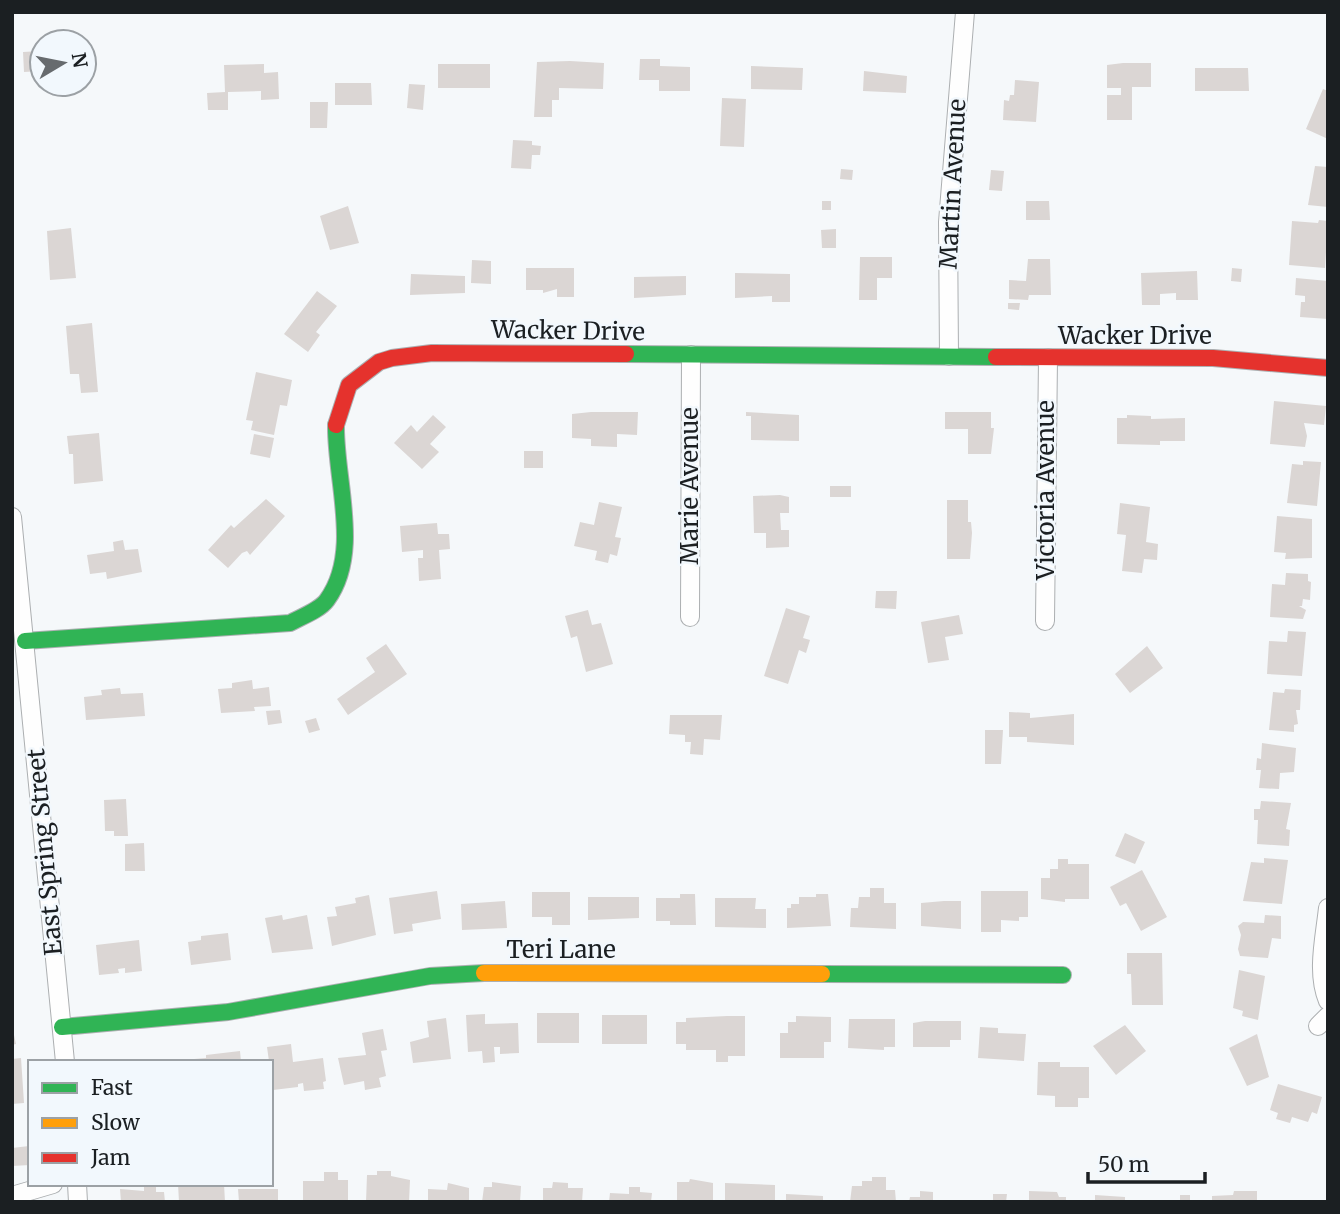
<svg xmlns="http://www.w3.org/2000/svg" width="1340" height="1214" font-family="Merriweather,serif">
	<rect width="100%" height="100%" fill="#f5f8fa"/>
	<path fill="#dbd6d4" d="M40,47H42V71L24,72L23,52L40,51Z
		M640,59H660V66L690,67V91H659V80H639Z
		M570,61L604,63L603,89L559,88V100H552V117H534L537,62Z
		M1123,63H1151V87H1132V120H1107V95H1121V88H1107V65Z
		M264,64V73L278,72L279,99L261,100V91L228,92V110H208L207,93L225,92L224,65Z
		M438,64H490V88H438Z
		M751,66L803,68L802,90L751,89Z
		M1195,68H1248L1249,91H1195Z
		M864,71L907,76L906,93L863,91Z
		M1015,80L1039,82L1036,122L1003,120L1004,100L1009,101L1010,95H1014Z
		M335,83H371L372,105H335Z
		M409,84L425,85L423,110L407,108Z
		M1323,89L1328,91V139L1306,129Z
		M722,98L746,99L744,147L720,146Z
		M310,102H328L327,128H310Z
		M513,140L532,141V145L541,146L540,155H532L531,169L511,168Z
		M1315,166L1328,167V207L1308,205Z
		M841,169L853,170L852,180L840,179Z
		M991,170L1004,171L1002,191L989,190Z
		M822,201H831V210H822Z
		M1026,201H1049L1050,220H1026Z
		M348,206L359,243L330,250L320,216Z
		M1319,220L1328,221L1325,268L1289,265L1292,221L1318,223Z
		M71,228L76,278L50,280L47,231Z
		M836,229V248H822L821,230Z
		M860,257H892V278H877V300H859Z
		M1028,259H1050L1051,295H1029L1028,300L1009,299V280L1026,281Z
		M472,260L491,261V284L471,283Z
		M526,268H574V297H557V289L543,293V290H526Z
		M1232,268L1242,269L1241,282L1231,281Z
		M1197,271L1198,300H1176V293L1160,294V305H1142L1141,273Z
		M735,273L790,274V302H772V296L735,298Z
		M411,274L465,276V293L410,295Z
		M686,276V295L634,298V277Z
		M1296,278L1328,281V319L1300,317L1301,302H1305V296L1295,295Z
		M317,291L337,306L316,332L320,335L308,352L284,334Z
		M1008,303H1020L1019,310L1008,309Z
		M92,323L98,392L81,393L79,374H70L66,326Z
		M256,372L292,380L287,406L280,405L274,435L251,430L253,421L246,420Z
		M1274,401L1326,406L1324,425L1304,423L1307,436L1305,447L1270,444Z
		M591,412H638L637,435L617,434V447L591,446V439L572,438V414Z
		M746,412L799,415V441L751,440V416H746Z
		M945,412H991V428H994L991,454H968V429H945Z
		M433,415L446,427L430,444L439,452L422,469L394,443L411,425L417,432Z
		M1127,415L1151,416V419L1185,418V441H1160V445L1117,444V418H1127Z
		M99,433L103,481L74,484L73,454H69L67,436Z
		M254,434L274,438L270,458L250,454Z
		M524,451H543V468H524Z
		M1303,461L1321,462L1317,506L1287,503L1292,464L1303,465Z
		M830,486H851V497H830Z
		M780,495L789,497V513H780L781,530H789V547L766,548V533H754L753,496Z
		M266,499L285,516L250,555L247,551L242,553L228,568L208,550L231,525L234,528Z
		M947,500H968V522H971L972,533L970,559H947Z
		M599,502L622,507L615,537L621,538L617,556L610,554L608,563L595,560L597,551L574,546L580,522L594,525Z
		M1120,503L1150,507L1146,542L1158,544L1157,560L1144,559L1142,573L1122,571L1126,535L1117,534Z
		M1277,516L1312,519V558L1285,559L1286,553L1274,552Z
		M437,523L438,534H449L450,549L439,550L441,579L419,581L418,558H423V550L402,552L400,526Z
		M123,540L125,550L138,549L142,572L107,579L106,572L90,574L87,555L114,551L113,542Z
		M1286,573L1308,574V581L1311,582L1310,600L1303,599L1302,606H1299L1306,610L1303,619L1270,617L1272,584L1285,585Z
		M876,591H897L896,609L875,608Z
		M786,608L810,616L803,638L810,640L806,653L799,650L788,684L764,676Z
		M588,610L592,625L601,623L613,664L586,672L577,636L571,638L565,616Z
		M959,615L963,634L945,637L949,660L928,663L921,622Z
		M1288,631L1306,632L1302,676L1267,674L1269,641L1287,642Z
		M386,644L407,674L348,715L337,699L375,672L366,658Z
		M1147,646L1163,668L1130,693L1115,674Z
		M252,680L253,689L269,687L271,706L254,707L255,711L221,713L218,689L232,688V683Z
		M120,688L121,694L143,693L145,716L86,720L84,697L102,695L101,690Z
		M1285,689L1301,690L1300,710H1296L1298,724L1294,725V732L1269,730L1273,692L1284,693Z
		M280,710L282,723L268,725L266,711Z
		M1009,712L1030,713V718L1074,714V745L1027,742V737H1009Z
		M670,715H722L720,740L704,739L703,755L690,754L691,742H685V735L669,734Z
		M316,718L320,730L309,733L305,721Z
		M985,730H1003L1001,764H985Z
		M1262,743L1296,748L1294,772L1280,773L1279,789L1259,788L1261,770H1256L1257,758L1261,759Z
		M126,799L128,836H114V831H105L104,800Z
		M1261,801L1291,803L1286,829L1290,830L1289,846L1257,844L1258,820H1254V809H1260Z
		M1125,833L1145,842L1135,864L1115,856Z
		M144,843L145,871H125V844Z
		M1264,858L1288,860L1282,904L1243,901L1251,862L1264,863Z
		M1058,859H1068V864H1089V899H1065V902L1041,899V878H1050V869H1058Z
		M1142,870L1167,917L1141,931L1126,903L1120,906L1110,887Z
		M870,888H884V903H896V929L850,927L851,908H858L859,897H870Z
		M437,891L441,919L412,924L413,931L394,934L389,898Z
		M981,891H1028V917H1019V921L1001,920V932H981Z
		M532,892H570V925H552V917H532Z
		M680,894H695L696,925H670V921H656V898H680Z
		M816,894H828L831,926L787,928V908H791V904H799V897H816Z
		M369,895L376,935L332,946L327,917L337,916L335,907L356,903L355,898Z
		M588,897H639V918L588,920Z
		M715,898H756L755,909H766V928L715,927Z
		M505,901L507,928L462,930L461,904Z
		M944,901H961V929L921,926V903Z
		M282,915L283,920L307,915L313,949L272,953L265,918Z
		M1265,915L1281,916V939L1272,938L1268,958L1240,956L1238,949L1241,935L1238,926L1243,922L1264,923Z
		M228,933L231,960L191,965L188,942L201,940V936Z
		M139,940L142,971L125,973V968L118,969L119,973L99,975L96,945Z
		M1127,953H1162L1163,1005H1132L1131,974H1127Z
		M1239,970L1265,976L1258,1020L1242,1016L1243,1011L1233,1008Z
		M537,1013H579V1043H537Z
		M485,1014V1024L518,1023L519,1053L500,1054V1047H494L495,1062L483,1063L482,1051L468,1052L466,1015Z
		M602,1015H647V1044H602Z
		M727,1016H745V1056H728V1062H716V1050H686V1044H676V1022H686V1018Z
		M796,1016L831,1017V1042H824V1058H780V1033H788V1022H796Z
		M446,1018L451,1059L413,1063L410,1042L429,1037L427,1021Z
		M849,1019H895V1047H884V1050L848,1048Z
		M925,1021H961V1040H950V1047H913V1023Z
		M1125,1025L1146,1051L1116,1075L1093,1046Z
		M12,1026L16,1044L12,1045Z
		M980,1027L998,1028V1033L1026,1034L1024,1061L978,1058Z
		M383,1029L387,1050L381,1051L386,1076L379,1078L381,1087L365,1090L364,1081L344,1085L338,1058L366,1055L362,1033Z
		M1257,1034L1269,1077L1247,1086L1229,1048Z
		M291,1044L293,1062L323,1058L326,1081L323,1082L324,1089L304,1091L303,1083L298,1084V1087L273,1090L267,1047Z
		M240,1051L241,1062H194V1059L206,1058V1055Z
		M21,1058L24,1103L12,1104V1059Z
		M1038,1062H1060V1067H1089V1098H1078V1107H1055V1096L1037,1095Z
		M1278,1084L1322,1097L1317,1114L1312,1112L1308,1122L1292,1117L1290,1123L1276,1119L1278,1113L1270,1110Z
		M29,1146L30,1165L12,1166V1148Z
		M377,1171H391V1176L410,1180L409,1202H366L367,1175H377Z
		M324,1172H338V1180H348V1202H303V1181H324Z
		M872,1177H886V1190H895L896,1202H850L852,1186H862V1181H872Z
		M690,1179L713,1183V1202H677V1182H689Z
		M492,1182L521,1186L520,1202H482L484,1187H492Z
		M553,1182L568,1183V1188H583L582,1202H543V1188H552Z
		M448,1183L469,1188V1202H428V1189L447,1190Z
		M725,1183L775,1185V1202H725Z
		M178,1184H224L225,1202H179Z
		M156,1186V1192H164L165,1202H121L120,1189L144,1191V1187Z
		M629,1187H640V1192L652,1193L651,1202H609L610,1193L629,1194Z
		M238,1189H278V1202H239Z
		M920,1191L933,1192V1202H909L910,1197H920Z
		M1029,1191L1057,1192L1059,1197H1066V1202H1029Z
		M1234,1191H1257V1202H1212V1196L1233,1195Z
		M786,1194L823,1196V1202H786Z
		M993,1194H1007L1006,1202H993Z
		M1095,1195L1125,1197V1202H1095Z
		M1180,1195H1190V1202H1180Z"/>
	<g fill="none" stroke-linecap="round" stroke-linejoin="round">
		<g stroke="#acafb1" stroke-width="20">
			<path id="street" d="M949,356L948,222L965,12
				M12,517L65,1062
				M690,617L691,355
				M1045,621L1048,358
				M1328,908C1325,937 1316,973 1328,1001
				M1318,1026L1328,1016
				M77,1184L78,1202
				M12,1196L53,1184"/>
		</g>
		<g stroke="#acafb1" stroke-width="18">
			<path id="fast" d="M626,354L996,357
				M25,641L290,623C301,617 320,610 327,600C362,552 335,480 336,425
				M822,974L1063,975
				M62,1027L228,1012L430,976L484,973"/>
		</g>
		<g stroke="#acafb1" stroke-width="18">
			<path id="slow" d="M484,973L822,974"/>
		</g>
		<g stroke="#acafb1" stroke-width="18">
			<path id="jam" d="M996,357L1213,358L1328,368
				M336,425L349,385L379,362L392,358L432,353L626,354"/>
		</g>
		<use href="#street" stroke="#fefefe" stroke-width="18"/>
		<use href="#fast" stroke="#30b455" stroke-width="16"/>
		<use href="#slow" stroke="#ff9f0a" stroke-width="16"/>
		<use href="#jam" stroke="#e5322d" stroke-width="16"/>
	</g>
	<g text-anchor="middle" stroke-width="5" stroke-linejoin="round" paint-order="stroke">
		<g font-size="24" fill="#1b1f22" stroke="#f2f8fd">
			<text transform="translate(953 184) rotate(-87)" y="8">Martin Avenue</text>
			<text transform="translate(568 331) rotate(1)" y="8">Wacker Drive</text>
			<text x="1135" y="344">Wacker Drive</text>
			<text transform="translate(690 486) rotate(-90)" y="8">Marie Avenue</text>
			<text transform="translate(1046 490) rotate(-90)" y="8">Victoria Avenue</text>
			<text transform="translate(45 852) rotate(-95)" y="8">East Spring Street</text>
			<text x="561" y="958">Teri Lane</text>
		</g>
	</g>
	<rect width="1340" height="1214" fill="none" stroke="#1b1f22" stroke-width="28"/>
	<rect x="28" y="1060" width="245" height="126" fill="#f2f8fd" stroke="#9ca1a5" stroke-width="2"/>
	<rect x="42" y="1083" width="35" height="10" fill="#30b455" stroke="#9ca1a5" stroke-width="2"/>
	<text x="91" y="1095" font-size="21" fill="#1b1f22">Fast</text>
	<rect x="42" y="1118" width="35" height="10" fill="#ff9f0a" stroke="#9ca1a5" stroke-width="2"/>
	<text x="91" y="1130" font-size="21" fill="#1b1f22">Slow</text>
	<rect x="42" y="1153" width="35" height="10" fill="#e5322d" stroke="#9ca1a5" stroke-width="2"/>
	<text x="91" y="1165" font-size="21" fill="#1b1f22">Jam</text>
	<g transform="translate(63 63) rotate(80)"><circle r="33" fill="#f2f8fd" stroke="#9ca1a5" stroke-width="2"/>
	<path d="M0-5L12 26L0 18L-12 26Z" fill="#676b6e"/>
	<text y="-10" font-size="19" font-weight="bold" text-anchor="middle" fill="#1b1f22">N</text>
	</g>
	<path d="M1088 1172v10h117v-10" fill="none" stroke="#1b1f22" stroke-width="3.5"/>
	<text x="1098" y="1172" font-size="21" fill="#1b1f22" stroke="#f2f8fd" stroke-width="5" paint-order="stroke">50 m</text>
</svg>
